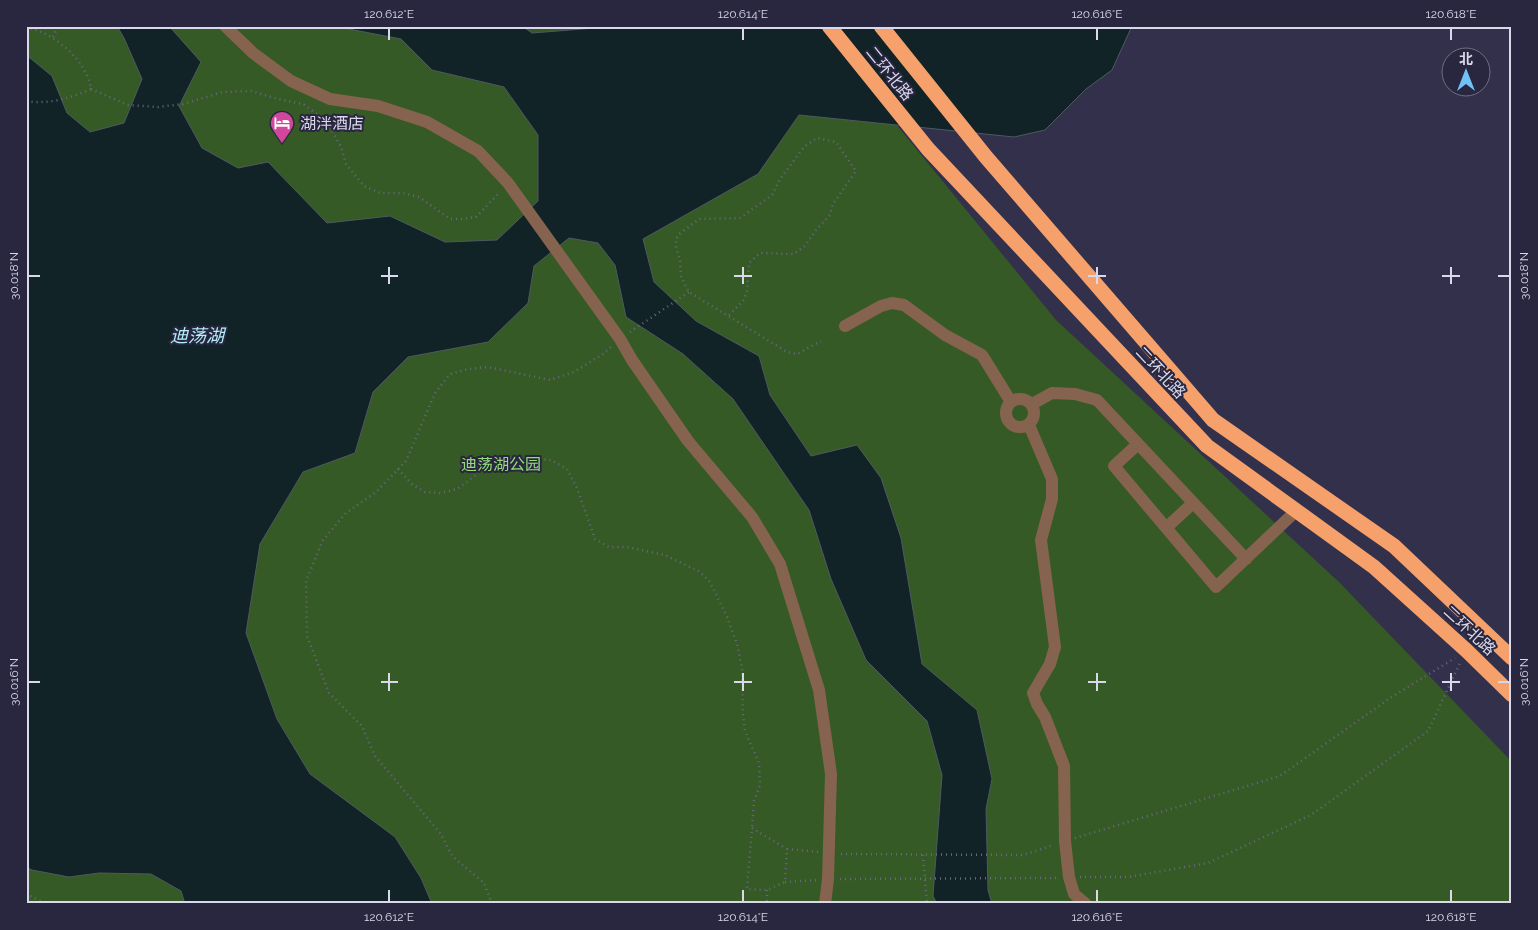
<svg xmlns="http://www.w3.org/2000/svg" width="1538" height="930" font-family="Raleway,'Noto Sans SC',sans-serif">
	<rect width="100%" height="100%" fill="#33304b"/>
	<path fill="#355a26" d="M26,26H816L1056,320L1340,583L1512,762V904H26Z"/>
	<path fill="#112326" stroke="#4d5a61" d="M117,26H169L201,62L179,106L202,148L238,168L268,162L327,223L390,216L445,242L497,240L538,201V135L504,87L432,70L401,39L333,26H522L532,33L595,28L599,26H1132L1112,70L1086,89L1045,130L1014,137L799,115L758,174L643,239L654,282L696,321L759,356L770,395L811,456L857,445L881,478L901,538L922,664L977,710L992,779L986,809L988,890L992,904H937L933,896L942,775L927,721L866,660L831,579L809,510L733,399L683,354L626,317L615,265L598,243L569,238L534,266L528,303L488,342L408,357L373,392L355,453L303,472L260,544L246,633L277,719L310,774L395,837L421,878L432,904H185L181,891L151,874L99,873L69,877L32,870L26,867V57L30,58L52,76L67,113L90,132L124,123L142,79L124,38Z"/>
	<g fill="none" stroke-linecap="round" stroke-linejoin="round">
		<path stroke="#6a6880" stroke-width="2.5" stroke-dasharray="1 4" stroke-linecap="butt" d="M26,27C54,33 87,60 91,89C71,98 48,105 26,101
			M53,37L58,26
			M91,89L128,105L158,107L183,104L223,92L251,91L278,99L303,104L327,121L341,147L346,164L364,186L380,193H403L419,197L450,219H462L476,217L500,192
			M729,315L744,300L747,291L749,263L760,253L794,254L805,246L816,230L830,215L833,204L856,171L836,142L817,138L804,147L780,179L772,195L740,218L699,219L679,234L676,239V248L680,259L681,277L689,292L787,352L797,354L821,341
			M630,332L689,292
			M398,469L412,484L425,492L441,493L457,489L488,466L514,457L551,460L567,469L577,488L595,539L609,547H627L665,555L700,572L710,582L727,617L738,647L742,670L743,716L745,731L759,763L760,785L754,801L752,828
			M752,828L787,849L785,882L767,890L747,889Z
			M1075,838L1280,776L1390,698L1455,658
			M787,849L818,852
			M841,854L1023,855L1054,845
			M923,855L927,904
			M1080,877H1128L1208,863L1311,815L1428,731L1460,663
			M840,879L1057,878
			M785,882L817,880
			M767,890V904
			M26,894L46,904
			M492,904L484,883L453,857L440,833L375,756L362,726L329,693L307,636L306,581L323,540L346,513L376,492L406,461L435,393L450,374L469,369L488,367L550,380L574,372L603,354L612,346"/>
		<path stroke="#86634e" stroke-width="12" d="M225,26L253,53L291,81L330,99L378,106L427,122L478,151L508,183L620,339L632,360L688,441L752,517L780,564L819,690L831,774L828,879L825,904
			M845,326L881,306L892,303L904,305L945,335L982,355L1011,402
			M1006 413a14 14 0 1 1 28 0a14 14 0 1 1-28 0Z
			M1032,404L1052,393L1075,394L1097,400L1246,559
			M1029,425L1052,479V499L1041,540L1055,647L1050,664L1033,693L1037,704L1045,717L1064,766L1065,841L1069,877L1074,894L1086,904
			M1138,444L1114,466L1216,587L1296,511
			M1167,527L1193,503"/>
		<path stroke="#f6a16b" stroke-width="15" d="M829,26L928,149L1207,446L1374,567L1467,651L1512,695
			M881,26L986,157L1213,420L1394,546L1512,658"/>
	</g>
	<path fill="none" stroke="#dad9eb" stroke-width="2" d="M389,28V40M743,28V40M1097,28V40M1451,28V40M389,267V284M743,267V284M1097,267V284M1451,267V284M28,276H40M381,276H398M734,276H752M1088,276H1106M1442,276H1460M1498,276H1510M389,673V691M743,673V691M1097,673V691M1451,673V691M28,682H40M381,682H398M734,682H752M1088,682H1106M1442,682H1460M1498,682H1510M389,890V902M743,890V902M1097,890V902M1451,890V902"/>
	<defs>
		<g id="hotel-pin" transform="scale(1.25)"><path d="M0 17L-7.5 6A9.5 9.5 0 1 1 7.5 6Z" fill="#d1479c" stroke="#292640"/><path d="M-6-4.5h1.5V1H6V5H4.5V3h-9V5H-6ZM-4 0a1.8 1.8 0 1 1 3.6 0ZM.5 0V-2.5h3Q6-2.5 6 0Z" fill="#fff"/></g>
	</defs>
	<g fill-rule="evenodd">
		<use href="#hotel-pin" x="282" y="123"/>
	</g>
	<g text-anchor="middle" stroke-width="4" stroke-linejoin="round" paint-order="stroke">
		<g font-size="16" fill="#dad9eb" stroke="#292640">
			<text transform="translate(890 73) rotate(51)" y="6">二环北路</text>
			<text transform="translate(1161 372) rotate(47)" y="6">二环北路</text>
			<text transform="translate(1470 630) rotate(43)" y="6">二环北路</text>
		</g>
		<g font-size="16" fill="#dad9eb" stroke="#292640" text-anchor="start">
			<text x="300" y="129">湖泮酒店</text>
		</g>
		<g font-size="16" fill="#93dc76" stroke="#292640">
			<text x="501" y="470">迪荡湖公园</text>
		</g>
		<g font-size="18" font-style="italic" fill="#b3eefa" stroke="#292640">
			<text x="197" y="342">迪荡湖</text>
		</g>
	</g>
	<rect width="1538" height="930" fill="none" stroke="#292640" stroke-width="55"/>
	<g transform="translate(1466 72)"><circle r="24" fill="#292640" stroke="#706e84"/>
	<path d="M0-4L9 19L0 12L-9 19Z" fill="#71c1f5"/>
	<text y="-8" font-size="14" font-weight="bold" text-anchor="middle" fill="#dad9eb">北</text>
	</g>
	<rect x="28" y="28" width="1482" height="874" fill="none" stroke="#dad9eb" stroke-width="2"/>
	<g font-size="12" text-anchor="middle" fill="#dad9eb">
		<text x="389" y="18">120.612°E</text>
		<text x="743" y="18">120.614°E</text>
		<text x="1097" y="18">120.616°E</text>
		<text x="1451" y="18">120.618°E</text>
		<text transform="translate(14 276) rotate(-90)" y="4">30.018°N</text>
		<text transform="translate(1524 276) rotate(-90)" y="4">30.018°N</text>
		<text transform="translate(14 682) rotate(-90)" y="4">30.016°N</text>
		<text transform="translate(1524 682) rotate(-90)" y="4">30.016°N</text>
		<text x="389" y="921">120.612°E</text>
		<text x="743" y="921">120.614°E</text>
		<text x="1097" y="921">120.616°E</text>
		<text x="1451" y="921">120.618°E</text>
	</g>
</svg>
